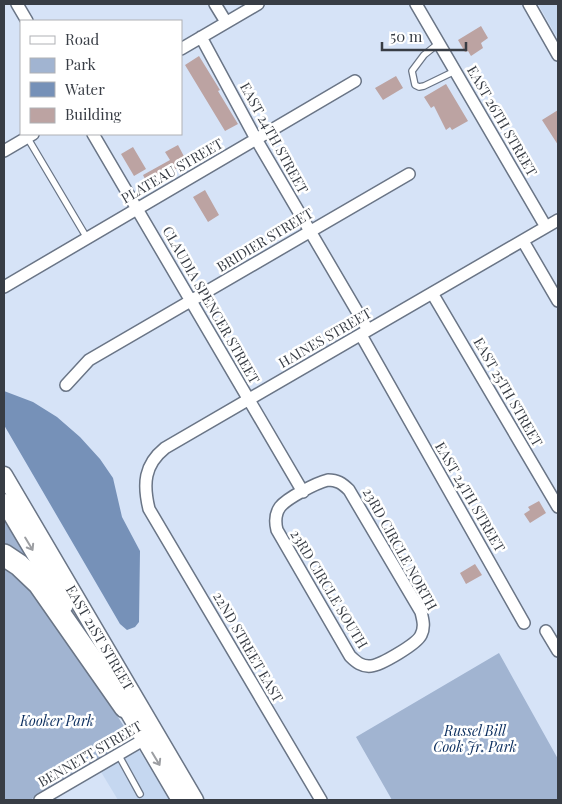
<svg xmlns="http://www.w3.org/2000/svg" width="562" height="804" font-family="'Playfair Display',serif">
	<rect width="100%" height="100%" fill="#d6e3f7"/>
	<path fill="#c5d7f0" d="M538,4H558V39Z
		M127,731L170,800H118L95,762L121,747L127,740Z"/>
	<path fill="#a1b4d1" d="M4,518L25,554L22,555L4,544Z
		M4,562L10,573L41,598L127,731V740L121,747L30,800H4Z
		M499,653L558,759V800H392L356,737Z"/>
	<path fill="#7691b8" d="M4,391L33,402L57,417L80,437L100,459L113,478L122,517L140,551L139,622L135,627L127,630L120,624L4,425Z"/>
	<path fill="#bca3a2" d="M481,26L488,38L481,43L483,48L471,56L468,51L465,52L458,40Z
		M199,56L220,90L218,91L238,124L225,131L185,65Z
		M396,76L403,88L383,100L375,88Z
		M446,84L468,121L452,130L450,127L446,130L434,106L431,108L424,97Z
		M558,110V145L542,120Z
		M178,145L187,162L171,172L172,174L149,187L143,175L170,160L165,152Z
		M133,147L146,169L134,176L121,154Z
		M205,190L219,215L208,222L193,197Z
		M539,501L546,513L530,523L524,514L530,510L528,507Z
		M475,564L482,575L466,584L460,573Z"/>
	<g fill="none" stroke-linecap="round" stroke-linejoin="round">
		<g stroke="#6a7586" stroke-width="8">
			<path id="lane" d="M439,43L424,55L412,71L415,85L419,87L424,86L455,71
				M27,137L87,238
				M118,754L140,794"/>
		</g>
		<g stroke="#6a7586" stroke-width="14">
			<path id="street" d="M17,4L27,21
				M215,4L226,22
				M416,4L546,227
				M529,4L558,55
				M201,37L256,139L368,330
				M181,49L258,4
				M93,134L303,492
				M4,151L33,134
				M523,241L558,301
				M4,287L355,81
				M432,293L558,507
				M361,335L524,623
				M66,385L89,360L409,174
				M328,480C337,480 342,483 349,490L421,612C423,620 425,627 421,635C417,644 381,665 371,666C362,667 356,662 350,656L277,530C275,522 275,514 280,507C287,498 316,483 328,480Z
				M546,631L558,651
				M40,800L150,736
				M321,800L149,509C143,484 144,465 165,448L558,220"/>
		</g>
		<g stroke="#6a7586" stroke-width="19">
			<g id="secondary">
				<path id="s1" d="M4,475L195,800"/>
				<path d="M4,502L65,605"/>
				<path d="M120,698L180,800"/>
			</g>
		</g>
		<g stroke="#6a7586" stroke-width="24">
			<path id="highway" d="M4,555L19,565L39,584L125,707"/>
		</g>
		<use href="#lane" stroke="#fff" stroke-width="5.5"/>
		<use href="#street" stroke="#fff" stroke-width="11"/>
		<use href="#secondary" stroke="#fff" stroke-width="16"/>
		<use href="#highway" stroke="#fff" stroke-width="21"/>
	</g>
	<defs><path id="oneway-shaft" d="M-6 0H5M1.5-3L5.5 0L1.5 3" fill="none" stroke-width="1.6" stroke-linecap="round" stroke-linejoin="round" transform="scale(1.25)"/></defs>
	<g stroke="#9c9ea2">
		<use href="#oneway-shaft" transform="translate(29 544) rotate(59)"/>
		<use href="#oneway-shaft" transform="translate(156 759) rotate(59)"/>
	</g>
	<g text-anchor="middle" stroke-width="5" stroke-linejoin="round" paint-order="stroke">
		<g font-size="14" fill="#383d45" stroke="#fff">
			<text transform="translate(502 121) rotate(60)" y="5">EAST 26TH STREET</text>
			<text transform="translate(274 138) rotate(61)" y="5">EAST 24TH STREET</text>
			<text transform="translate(172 171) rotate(-30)" y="5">PLATEAU STREET</text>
			<text transform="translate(265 240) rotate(-31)" y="5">BRIDIER STREET</text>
			<text transform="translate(211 305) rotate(60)" y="5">CLAUDIA SPENCER STREET</text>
			<text transform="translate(325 338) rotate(-30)" y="5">HAINES STREET</text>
			<text transform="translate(508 392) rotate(60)" y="5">EAST 25TH STREET</text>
			<text transform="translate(470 497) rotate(60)" y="5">EAST 24TH STREET</text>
			<text transform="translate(400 549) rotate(61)" y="5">23RD CIRCLE NORTH</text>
			<text transform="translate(329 589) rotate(59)" y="5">23RD CIRCLE SOUTH</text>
			<text dy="5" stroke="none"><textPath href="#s1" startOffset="189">EAST 21ST STREET</textPath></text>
			<text transform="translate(248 647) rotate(60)" y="5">22ND STREET EAST</text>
			<text transform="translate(90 754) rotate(-30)" y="5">BENNETT STREET</text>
		</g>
		<g font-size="14" font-style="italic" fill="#0a2d5e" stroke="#fff">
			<text x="57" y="726">Kooker Park</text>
			<text x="475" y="736">Russel Bill<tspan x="475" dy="16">Cook Jr. Park</tspan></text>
		</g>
	</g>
	<rect width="562" height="804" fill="none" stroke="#383d45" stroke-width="10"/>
	<rect x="20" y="20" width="162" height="115" fill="#ffffff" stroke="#afb1b5"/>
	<rect x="30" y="36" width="25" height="8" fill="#ffffff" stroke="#afb1b5"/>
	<text x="65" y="45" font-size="15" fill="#383d45">Road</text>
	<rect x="30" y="58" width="25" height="15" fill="#a1b4d1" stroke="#afb1b5"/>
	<text x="65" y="70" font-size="15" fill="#383d45">Park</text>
	<rect x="30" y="82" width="25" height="15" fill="#7691b8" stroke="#afb1b5"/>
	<text x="65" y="95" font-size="15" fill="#383d45">Water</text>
	<rect x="30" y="108" width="25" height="15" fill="#bca3a2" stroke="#afb1b5"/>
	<text x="65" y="120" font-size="15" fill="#383d45">Building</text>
	<path d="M382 42v8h84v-8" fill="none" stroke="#383d45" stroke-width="2.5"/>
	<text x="390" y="42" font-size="15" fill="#383d45" stroke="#ffffff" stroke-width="4" paint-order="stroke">50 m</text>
</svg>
